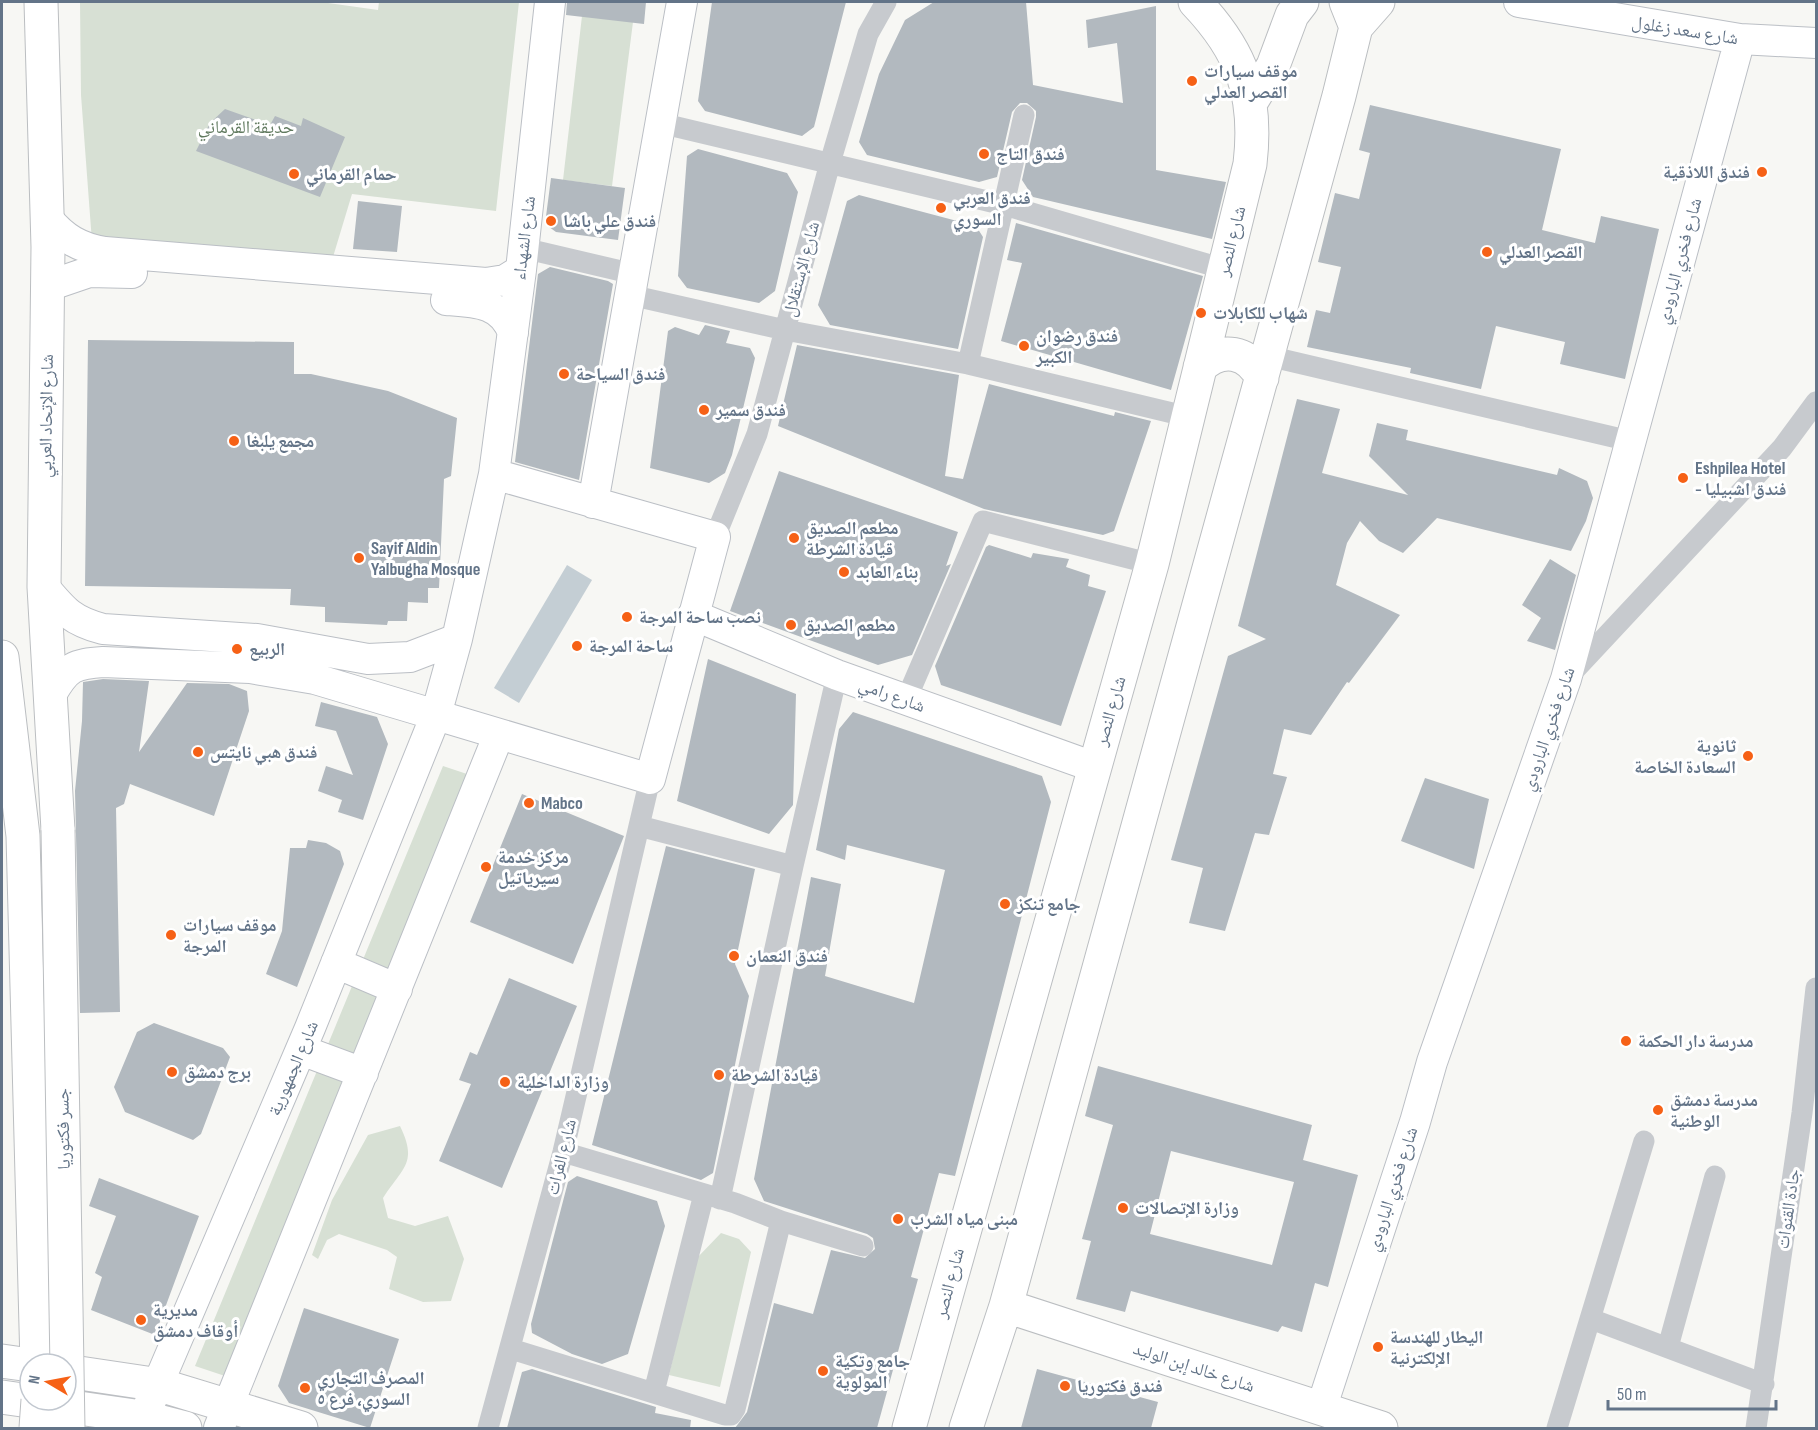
<svg xmlns="http://www.w3.org/2000/svg" width="1818" height="1430" font-family="'Sofia Sans Condensed','Noto Naskh Arabic',sans-serif">
	<rect width="100%" height="100%" fill="#f7f7f4"/>
	<path fill="#d7e0d4" d="M80,2H321L378,10L379,2H519L496,211L352,194L333,257L92,242L81,95Z
		M582,16L633,22L612,186L563,180Z
		M443,766L470,775L225,1376L195,1366Z
		M400,1126C418,1163 403,1167 383,1198L388,1218L415,1226L448,1216L464,1259L451,1301L423,1302L389,1289L397,1257L387,1250L339,1234L327,1240L318,1259L312,1255L332,1200L368,1135Z
		M721,1233L739,1239L751,1252L720,1387L669,1375L696,1259Z"/>
	<path fill="#c4ced4" d="M567,565L592,580L519,703L494,688Z"/>
	<path fill="#b2b9bf" fill-rule="evenodd" d="M567,2H646L644,24L566,15Z
		M712,2H846L814,127L802,136L705,111L698,101Z
		M934,2H1026L1033,85L1123,103L1117,43L1088,48L1086,20L1156,6V170L1226,182L1212,239L1033,197L1022,180L1036,117V111L1027,103H1020L1012,112L997,177L979,182L867,155L859,142L879,74L905,20Z
		M1370,105L1561,149L1542,230L1595,243L1601,216L1659,229L1625,379L1560,364L1565,342L1496,326L1481,389L1410,373L1411,368L1307,347L1316,310L1330,313L1341,267L1318,262L1335,193L1359,199L1370,153L1359,150Z
		M225,109L270,125L275,116L301,126L303,118L345,137L320,197L196,151L210,123Z
		M698,149L787,173L798,192L775,291L759,303L687,288L678,276L687,156Z
		M551,178L625,188L618,240L556,232L545,224Z
		M859,195L976,226L983,237L958,349L830,325L818,305L847,201Z
		M358,201L402,206L397,252L353,249Z
		M1016,223L1203,276L1171,390L1001,341L1022,263L1007,260Z
		M550,267L608,281L613,284L579,480L515,462L538,274Z
		M705,325L730,331L726,343L750,348L755,358L732,455L725,473L709,483L650,468L668,331L675,327L699,335Z
		M88,340L294,342V374H311L388,391L457,418L451,476L444,479L439,588H428V603L408,602L407,621H388L387,625L325,622V607L290,605L291,589L85,586Z
		M797,345L959,375L945,476L963,479L989,384L1114,416L1115,412L1151,421L1114,531L1103,535L984,509L778,426Z
		M1297,399L1340,409L1322,473L1408,495L1369,456L1377,423L1408,430L1406,440L1445,449L1557,475L1559,468L1587,481L1593,498L1586,521L1571,551L1437,518L1403,553L1379,541L1360,521L1347,543L1336,585L1400,615L1349,683L1347,682L1311,735L1284,729L1273,774L1287,777L1269,835L1255,833L1225,931L1189,923L1203,868L1171,860L1228,656L1266,639L1238,626Z
		M779,471L958,532L946,566L951,564L912,655L878,665L730,611Z
		M989,545L1031,558L1033,553L1069,559L1066,567L1090,575L1088,586L1106,591L1061,726L941,685L935,666L986,547Z
		M1550,559L1576,575L1555,650L1527,641L1541,618L1522,605Z
		M708,659L796,694L793,805L769,834L677,801Z
		M103,679L149,681L139,752L187,683L229,684L247,691L249,711L214,816L130,784L124,804L116,808L120,1012L80,1013L75,791L82,721L83,682Z
		M321,702L377,717L388,744L363,820L338,812L342,800L318,791L326,766L353,775L336,731L315,726Z
		M853,712L1042,776L1051,802L955,1176L939,1173L911,1277L918,1279L877,1428H735L747,1412L774,1303L813,1314L831,1250L865,1258L875,1249L873,1238L867,1234L764,1201L754,1179L811,877L841,884L825,976L914,1003L945,870L847,845L845,860L816,850L839,729Z
		M1425,778L1489,799L1474,869L1401,841Z
		M522,794L624,836L573,964L470,922Z
		M308,840L326,843L340,851L344,864L297,987L266,974L282,931L290,848H306Z
		M666,846L755,869L735,964L749,996L713,1173L701,1180L592,1145Z
		M509,978L577,1006L502,1188L439,1161L471,1084L459,1080L470,1052L477,1055Z
		M154,1023L223,1048L230,1057L201,1134L193,1140L125,1112L114,1087L137,1032Z
		M1098,1066L1312,1125L1303,1160L1358,1175L1328,1287L1315,1283L1302,1332L1282,1326L1278,1332L1131,1291L1125,1312L1076,1299L1091,1241L1082,1239L1113,1125L1085,1116ZM1171,1151L1294,1182L1272,1265L1150,1234Z
		M577,1176L657,1201L665,1226L628,1354L602,1364L572,1354L532,1333L531,1324L568,1182Z
		M99,1178L199,1216L155,1335L91,1310L102,1277L95,1273L116,1216L89,1206Z
		M304,1308L399,1339L370,1428L289,1403L278,1386Z
		M532,1369L656,1407L655,1413L691,1420L690,1428H507L522,1372Z
		M1037,1369L1158,1402L1151,1428H1021Z"/>
	<g fill="none" stroke-linecap="round" stroke-linejoin="round">
		<g stroke="#bbbfc5" stroke-width="32">
			<path id="secondary" d="M1519,2L1740,39L1816,43
				M48,219C63,238 80,248 105,252L486,283L505,280L521,270
				M48,286L89,272L132,273
				M446,300C475,302 502,302 513,333
				M494,474L715,537L650,779L436,715L457,639L494,474L521,270L550,2
				M593,503L682,2
				M44,587C64,611 72,621 103,629L257,639L368,659L410,657L457,639
				M693,615L837,675L1094,767
				M52,693C67,667 74,664 103,662L250,668L315,679L436,715L310,1028L149,1405
				M336,963L397,989
				M301,1050L363,1073
				M1321,1409L1415,1122L1432,1062L1566,679L1740,39
				M219,1428L499,734"/>
		</g>
		<g stroke="#bcbfc3" stroke-width="35">
			<path id="primary" d="M2,1361L30,1365
				M66,1371L160,1385L301,1428
				M2,1397L142,1417L185,1428"/>
		</g>
		<g stroke="#bbbec1" stroke-width="35">
			<path id="highway" d="M41,2L48,247L44,587L58,830
				M1356,27L1378,2
				M1251,102L1273,66L1292,15L1302,2
				M1200,367C1222,346 1248,351 1262,378
				M2,657L23,836L37,1364
				M1006,1306L1381,1428
				M909,1428L1152,564L1250,164C1258,95 1242,51 1195,2
				M966,1428L1006,1306L1339,96L1356,27L1346,2"/>
		</g>
		<path stroke="#c7cace" stroke-width="21" d="M660,123L1004,205L1224,269
			M523,248L634,274
			M630,295L785,330L968,364L1189,417
			M1268,356L1630,441
			M968,364L1024,115
			M715,537L757,434L830,163L868,34L886,2
			M1569,676L1782,448L1816,402
			M906,700L983,521L1152,564
			M639,826L793,866L837,675
			M563,1152L735,1203L781,1221L863,1246
			M720,1199L793,866
			M1591,1319L1764,1384
			M1668,1347L1715,1176
			M511,1349L725,1415H731L735,1409L781,1221
			M654,1392L704,1194
			M488,1428L563,1152L650,779
			M1557,1428L1644,1141
			M1756,1428L1802,1113L1816,988"/>
		<use href="#secondary" stroke="#fff" stroke-width="30"/>
		<use href="#primary" stroke="#fff" stroke-width="33"/>
		<use href="#highway" stroke="#fff" stroke-width="33"/>
		<g stroke="#bbbec1" stroke-width="35" stroke-linecap="butt">
			<path id="highway-bridge" d="M58,830L68,1428
				M36,1428L38,1400"/>
		</g>
		<use href="#highway-bridge" stroke="#fff" stroke-width="33"/>
	</g>
	<g fill="#f66116" stroke="#fff" stroke-width="2">
		<circle cx="1192" cy="81" r="6"/>
		<circle cx="984" cy="154" r="6"/>
		<circle cx="1762" cy="172" r="6"/>
		<circle cx="294" cy="174" r="6"/>
		<circle cx="941" cy="208" r="6"/>
		<circle cx="551" cy="221" r="6"/>
		<circle cx="1487" cy="252" r="6"/>
		<circle cx="1201" cy="313" r="6"/>
		<circle cx="1024" cy="346" r="6"/>
		<circle cx="564" cy="374" r="6"/>
		<circle cx="704" cy="410" r="6"/>
		<circle cx="234" cy="441" r="6"/>
		<circle cx="1683" cy="478" r="6"/>
		<circle cx="794" cy="538" r="6"/>
		<circle cx="359" cy="558" r="6"/>
		<circle cx="844" cy="572" r="6"/>
		<circle cx="627" cy="617" r="6"/>
		<circle cx="791" cy="625" r="6"/>
		<circle cx="577" cy="646" r="6"/>
		<circle cx="237" cy="649" r="6"/>
		<circle cx="198" cy="752" r="6"/>
		<circle cx="1748" cy="756" r="6"/>
		<circle cx="529" cy="803" r="6"/>
		<circle cx="486" cy="867" r="6"/>
		<circle cx="1005" cy="904" r="6"/>
		<circle cx="171" cy="935" r="6"/>
		<circle cx="734" cy="956" r="6"/>
		<circle cx="1626" cy="1041" r="6"/>
		<circle cx="172" cy="1072" r="6"/>
		<circle cx="719" cy="1075" r="6"/>
		<circle cx="505" cy="1082" r="6"/>
		<circle cx="1658" cy="1110" r="6"/>
		<circle cx="1123" cy="1208" r="6"/>
		<circle cx="898" cy="1219" r="6"/>
		<circle cx="141" cy="1320" r="6"/>
		<circle cx="1378" cy="1347" r="6"/>
		<circle cx="823" cy="1371" r="6"/>
		<circle cx="1065" cy="1386" r="6"/>
		<circle cx="305" cy="1388" r="6"/>
	</g>
	<g text-anchor="middle" stroke-width="6" stroke-linejoin="round" paint-order="stroke">
		<g font-size="18" fill="#637488" stroke="#fff">
			<text transform="translate(1685 30) rotate(9)" y="6">شارع سعد زغلول</text>
			<text transform="translate(524 238) rotate(-83)" y="6">شارع الشهداء</text>
			<text transform="translate(1231 241) rotate(-76)" y="6">شارع النصر</text>
			<text transform="translate(1679 261) rotate(-75)" y="6">شارع فخري البارودي</text>
			<text transform="translate(801 269) rotate(-75)" y="6">شارع الإستقلال</text>
			<text transform="translate(46 416) rotate(-89)" y="6">شارع الإتحاد العربي</text>
			<text transform="translate(892 695) rotate(20)" y="6">شارع رامي</text>
			<text transform="translate(1110 711) rotate(-74)" y="6">شارع النصر</text>
			<text transform="translate(1548 729) rotate(-71)" y="6">شارع فخري البارودي</text>
			<text transform="translate(293 1068) rotate(-67)" y="6">شارع الجمهورية</text>
			<text transform="translate(63 1129) rotate(-91)" y="6">جسر فكتوريا</text>
			<text transform="translate(561 1157) rotate(-76)" y="6">شارع الفرات</text>
			<text transform="translate(1392 1189) rotate(-72)" y="6">شارع فخري البارودي</text>
			<text transform="translate(1788 1209) rotate(-82)" y="6">جادة القنوات</text>
			<text transform="translate(949 1283) rotate(-75)" y="6">شارع النصر</text>
			<text transform="translate(1194 1367) rotate(18)" y="6">شارع خالد إبن الوليد</text>
		</g>
		<g font-size="18" font-weight="bold" fill="#637488" stroke="#fff" text-anchor="start">
			<text x="1204" y="77">موقف سيارات<tspan x="1204" dy="21">القصر العدلي</tspan></text>
			<text x="996" y="160">فندق التاج</text>
			<text x="1750" y="178" text-anchor="end">فندق اللاذقية</text>
			<text x="306" y="180">حمام القرماني</text>
			<text x="953" y="204">فندق العربي<tspan x="953" dy="21">السوري</tspan></text>
			<text x="563" y="227">فندق علي باشا</text>
			<text x="1499" y="258">القصر العدلي</text>
			<text x="1213" y="319">شهاب للكابلات</text>
			<text x="1036" y="342">فندق رضوان<tspan x="1036" dy="21">الكبير</tspan></text>
			<text x="576" y="380">فندق السياحة</text>
			<text x="716" y="416">فندق سمير</text>
			<text x="246" y="447">مجمع يلبغا</text>
			<text x="1695" y="474">Eshpilea Hotel<tspan x="1695" dy="21">- فندق اشبيليا</tspan></text>
			<text x="806" y="534">مطعم الصديق<tspan x="806" dy="21">قيادة الشرطة</tspan></text>
			<text x="371" y="554">Sayif Aldin<tspan x="371" dy="21">Yalbugha Mosque</tspan></text>
			<text x="856" y="578">بناء العابد</text>
			<text x="639" y="623">نصب ساحة المرجة</text>
			<text x="803" y="631">مطعم الصديق</text>
			<text x="589" y="652">ساحة المرجة</text>
			<text x="249" y="655">الربيع</text>
			<text x="1736" y="752" text-anchor="end">ثانوية<tspan x="1736" dy="21">السعادة الخاصة</tspan></text>
			<text x="210" y="758">فندق هبي نايتس</text>
			<text x="541" y="809">Mabco</text>
			<text x="498" y="863">مركز خدمة<tspan x="498" dy="21">سيرياتيل</tspan></text>
			<text x="1017" y="910">جامع تنكز</text>
			<text x="183" y="931">موقف سيارات<tspan x="183" dy="21">المرجة</tspan></text>
			<text x="746" y="962">فندق النعمان</text>
			<text x="1638" y="1047">مدرسة دار الحكمة</text>
			<text x="184" y="1078">برج دمشق</text>
			<text x="731" y="1081">قيادة الشرطة</text>
			<text x="517" y="1088">وزارة الداخلية</text>
			<text x="1670" y="1106">مدرسة دمشق<tspan x="1670" dy="21">الوطنية</tspan></text>
			<text x="1135" y="1214">وزارة الإتصالات</text>
			<text x="910" y="1225">مبنى مياه الشرب</text>
			<text x="153" y="1316">مديرية<tspan x="153" dy="21">أوقاف دمشق</tspan></text>
			<text x="1390" y="1343">اليطار للهندسة<tspan x="1390" dy="21">الإلكترنية</tspan></text>
			<text x="835" y="1367">جامع وتكية<tspan x="835" dy="21">المولوية</tspan></text>
			<text x="317" y="1384">المصرف التجاري<tspan x="317" dy="21">السوري، فرع ٥</tspan></text>
			<text x="1077" y="1392">فندق فكتوريا</text>
		</g>
		<g font-size="18" fill="#617a5f" stroke="#fff">
			<text x="246" y="133">حديقة القرماني</text>
		</g>
	</g>
	<rect width="1818" height="1430" fill="none" stroke="#637488" stroke-width="6"/>
	<g transform="translate(48 1382) rotate(280)"><circle r="28" fill="#ffffff" stroke="#c1c7cf" stroke-width="1.5"/>
	<path d="M0-4.5L10 22L0 15L-10 22Z" fill="#f66116"/>
	<text y="-9" font-size="16" font-weight="bold" text-anchor="middle" fill="#637488">N</text>
	</g>
	<path d="M1608 1400v9h168v-9" fill="none" stroke="#637488" stroke-width="3"/>
	<text x="1617" y="1400" font-size="18" fill="#637488" stroke="#ffffff" stroke-width="4.5" paint-order="stroke">50 m</text>
</svg>
